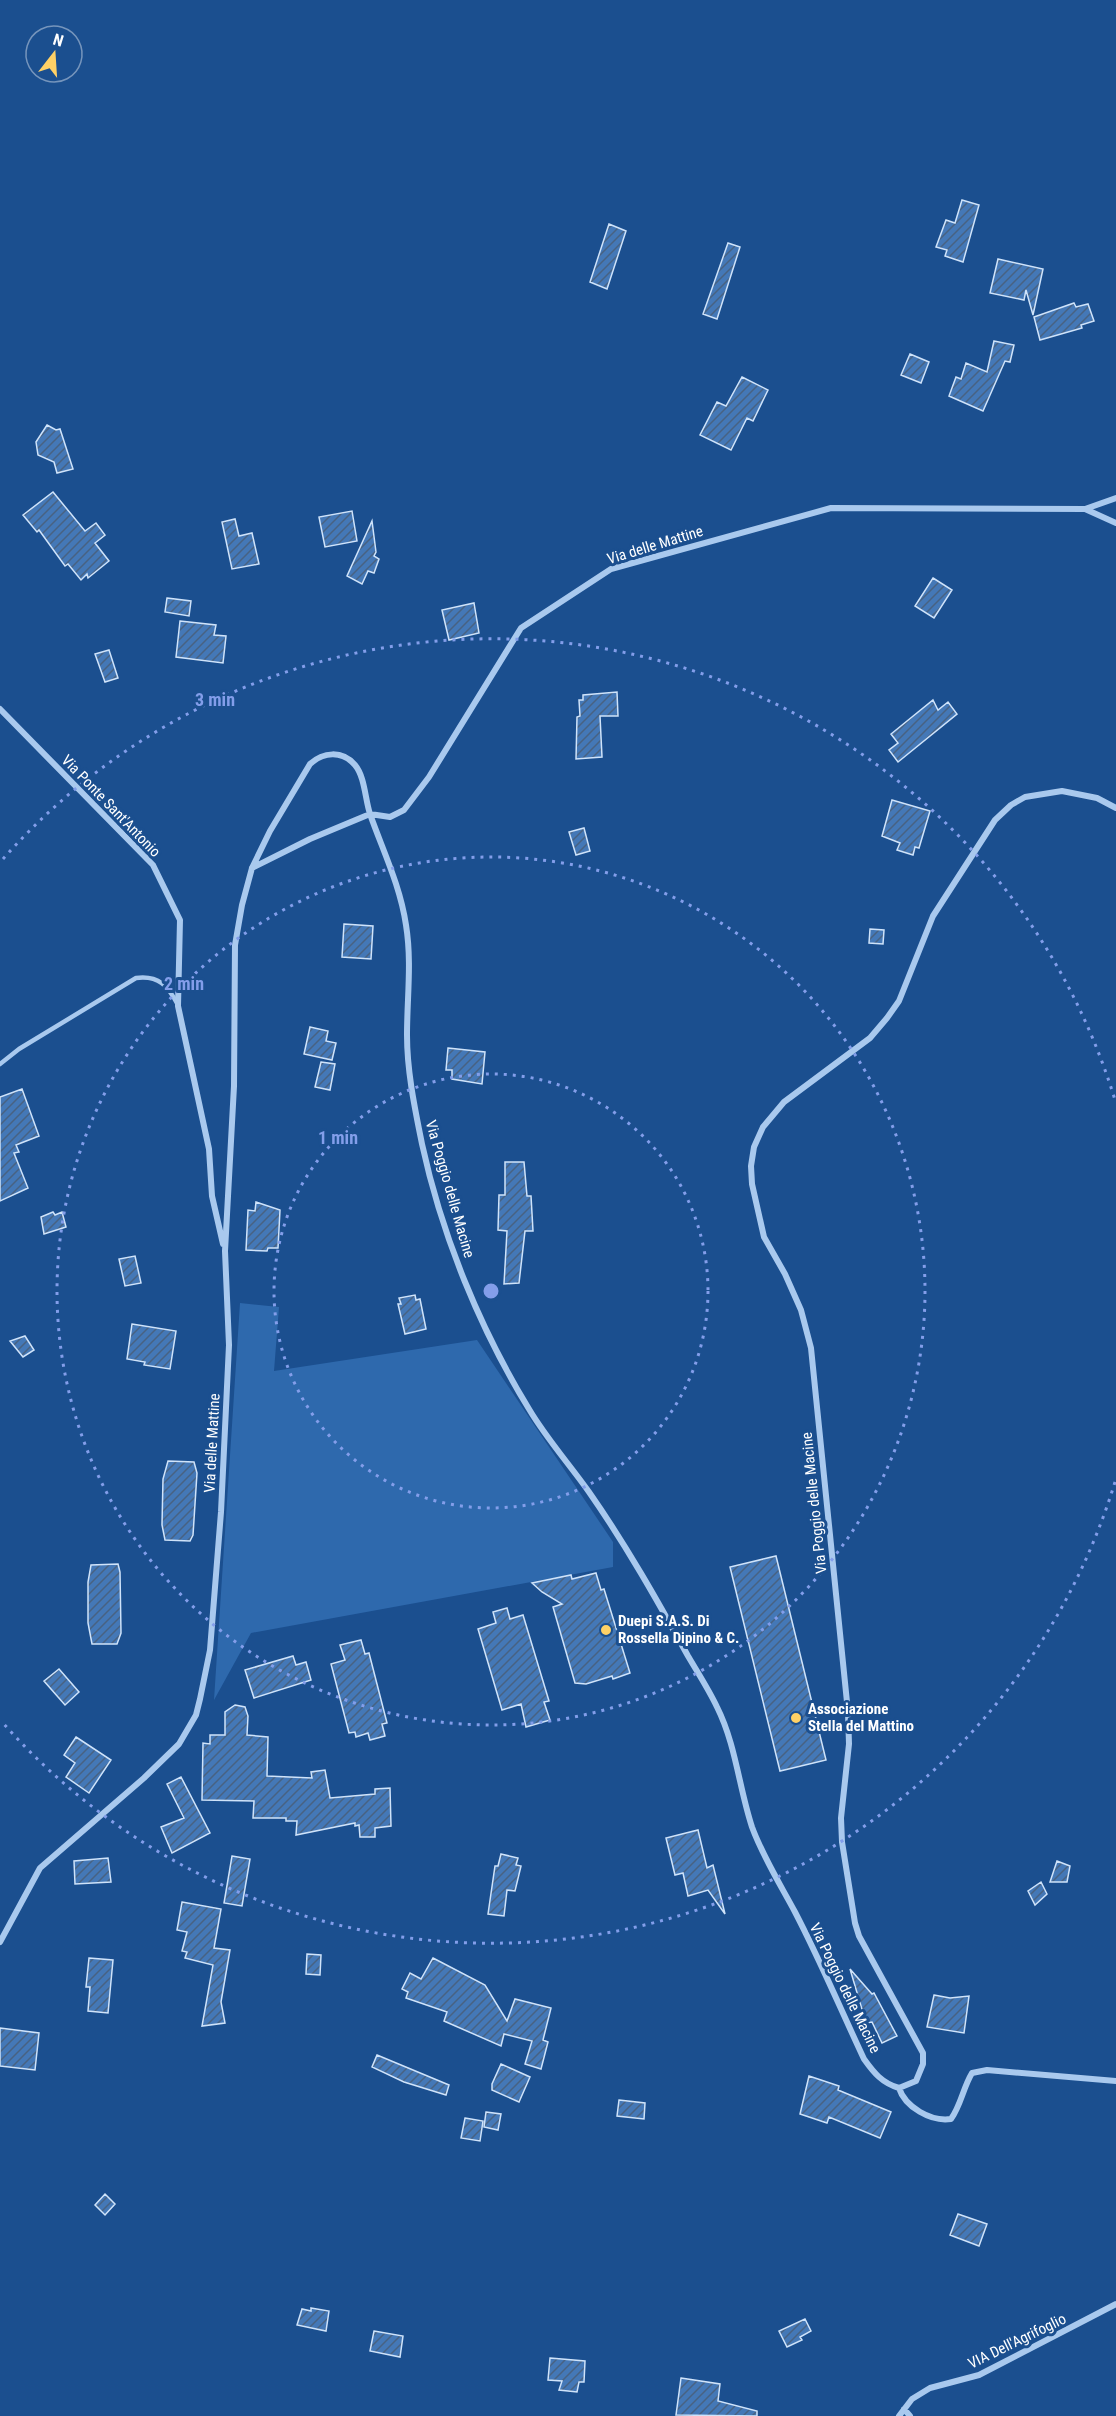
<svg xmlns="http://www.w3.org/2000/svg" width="1116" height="2416" font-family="'Roboto Condensed',sans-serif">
	<defs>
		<pattern id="building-hatch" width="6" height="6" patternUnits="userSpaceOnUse" patternTransform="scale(1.5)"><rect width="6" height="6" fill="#4478b7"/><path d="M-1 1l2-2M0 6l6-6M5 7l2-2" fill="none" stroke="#486282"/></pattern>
	</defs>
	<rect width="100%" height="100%" fill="#1b4f8f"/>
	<path fill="#2e69ad" d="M240,1303L279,1307L274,1371L477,1340L613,1542V1567L251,1633L214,1700Z"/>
	<path fill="url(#building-hatch)" stroke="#cfe3fa" stroke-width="1.5" d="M962,200L979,205L963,262L945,256L947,250L936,247L946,220L955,223Z
		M609,224L626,231L607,289L590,282Z
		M728,243L740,247L717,319L703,314Z
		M998,259L1043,269L1033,315L1026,290L1024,300L990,293Z
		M1074,303L1076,307L1088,304L1094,321L1081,325L1082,328L1040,340L1034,317Z
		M994,341L1014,345L1010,362L1005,361L983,411L949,396L956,377L961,379L966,363L987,372Z
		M910,354L929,362L921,383L901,375Z
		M742,377L768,390L753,421L747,418L731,450L700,435L717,402L726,406Z
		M47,425L56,430L60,429L73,469L57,473L54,462L38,455L36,442Z
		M53,492L85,531L96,523L105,535L95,543L109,561L88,578L87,574L81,580L68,564L65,566L39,530L37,532L23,515Z
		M352,511L357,541L325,547L319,517Z
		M235,519L239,536L252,533L259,564L232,569L222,522Z
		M372,521L376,552L374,556L379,559L374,573L368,571L362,584L347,576Z
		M933,578L952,590L934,618L915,606Z
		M167,598L191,601L189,616L165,612Z
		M474,603L479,633L449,640L442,610Z
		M180,621L216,625L214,635L226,636L223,663L176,657Z
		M109,650L118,678L105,682L95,654Z
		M617,692L618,716H600L602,757L576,759L577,717L580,716L579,700H583V695Z
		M933,700L938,710L948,702L957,714L898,762L889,750L898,743L891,734Z
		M892,800L930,811L919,848L915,847L913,855L897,850L900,843L882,836Z
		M584,828L590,851L576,855L569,832Z
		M344,924L373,926L371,959L342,957Z
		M870,929L884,930L883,944L869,943Z
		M310,1027L328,1031L326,1041L336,1043L332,1060L304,1054Z
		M448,1048L485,1052L482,1084L452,1079V1070H446Z
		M321,1062L335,1064L330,1090L315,1087Z
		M22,1089L39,1136L16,1145L19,1152L14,1153L28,1188L0,1201V1097Z
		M505,1162H524L527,1196H531L533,1231H525L519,1283L504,1284L507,1231L498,1230L499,1195H505Z
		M256,1202L280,1210L278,1248H268L267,1251L246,1250L248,1210L255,1211Z
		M53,1212L55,1215L62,1212L66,1227L44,1234L41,1217Z
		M135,1256L141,1283L125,1286L119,1259Z
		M415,1295L416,1300L420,1299L426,1329L405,1334L398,1304H401L399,1298Z
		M132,1324L176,1331L170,1369L144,1365L145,1362L127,1359Z
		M25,1336L34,1350L23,1357L10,1341Z
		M168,1461L194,1462L197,1473L193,1535L190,1541L165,1540L162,1525L163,1479Z
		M776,1556L826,1760L780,1771L730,1567Z
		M118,1564L120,1572L121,1633L117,1644H92L88,1623V1582L91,1565Z
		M596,1573L601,1590L604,1589L630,1673L613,1679L612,1676L586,1684L575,1683L553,1607L562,1604L542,1592L532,1583L571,1575L572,1579Z
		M507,1608L510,1619L523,1615L549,1701L544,1702L550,1720L526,1727L521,1704L502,1710L478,1629L496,1623L493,1612Z
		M361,1640L365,1654L369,1653L387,1723L382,1724L385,1736L370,1740L368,1733L356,1737L355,1732L349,1733L331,1664L345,1660L340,1645Z
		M293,1656L296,1665L306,1662L311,1680L254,1698L245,1670Z
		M59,1669L79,1692L65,1705L44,1681Z
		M235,1705L245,1707L248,1716L247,1735L268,1737L267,1776L312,1778L311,1772L325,1770L330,1798L375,1794V1789L390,1788L391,1826L375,1828V1837H360L359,1825L355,1826V1823L296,1835L297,1821H286V1818H253L254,1801L202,1800L203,1743L210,1744V1735H225V1712Z
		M76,1737L111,1760L89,1793L66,1777L75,1763L64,1755Z
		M181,1777L210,1833L172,1853L161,1827L184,1818L167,1784Z
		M698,1830L707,1868L713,1865L725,1914L708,1890L688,1896L683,1873L675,1875L666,1838Z
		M501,1854L518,1858L516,1865L521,1866L515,1891L507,1890L504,1916L488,1914L495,1866H498Z
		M232,1856L250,1859L242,1906L224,1903Z
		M108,1858L111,1882L75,1884L74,1861Z
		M1057,1861L1070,1866L1067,1882H1050Z
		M1041,1882L1047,1894L1035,1905L1028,1891Z
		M182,1902L221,1909L214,1948L230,1950L221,2002L225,2023L202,2026L213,1965L185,1958L187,1952L182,1951L187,1932L177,1930Z
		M307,1954L321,1955L320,1975L306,1974Z
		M89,1958L113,1960L108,2013L88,2011L90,1987H86Z
		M433,1958L485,1985L507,2021L515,1999L551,2008L543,2040L548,2042L541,2069L525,2064L532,2041L504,2034L501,2046L444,2021L447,2012L406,1998L408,1992L402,1989L410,1973L421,1979Z
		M850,1969L872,1994L874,1993L897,2036L882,2043L872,2022L866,2023Z
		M934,1995L950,1998L969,1996L964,2033L927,2027Z
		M0,2028L39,2033L35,2070L0,2066Z
		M377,2055L449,2085L446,2095L404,2082L372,2067Z
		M501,2064L530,2077L519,2102L492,2090V2084Z
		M809,2076L839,2086L838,2090L891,2112L880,2138L829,2117L827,2123L800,2114Z
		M619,2100L645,2103L644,2119L617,2116Z
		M486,2112L501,2114L498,2130L484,2127Z
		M465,2118L483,2121L480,2141L461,2138Z
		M105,2194L115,2204L105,2215L95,2205Z
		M958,2214L987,2224L979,2246L950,2235Z
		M311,2308L329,2311L326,2331L297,2325L302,2309L311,2311Z
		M805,2319L811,2331L800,2337L802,2340L787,2347L779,2331Z
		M374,2331L403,2336L400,2357L370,2351Z
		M550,2358L585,2361L584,2382H579L577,2392L559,2390L562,2381L548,2380Z
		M681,2378L720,2384L718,2401L757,2411V2416L676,2415Z"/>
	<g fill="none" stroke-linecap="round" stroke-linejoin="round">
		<path stroke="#a9c9ee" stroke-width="4.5" d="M0,1064L19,1049L136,978C159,975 168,986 178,1005"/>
		<path stroke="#a9c9ee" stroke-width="6" d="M1085,509L1116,523
			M0,709L153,865L180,920L178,1006L209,1149L212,1196L223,1244
			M252,868L310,839L370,814L390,817L404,810L429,777L521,628L611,569L831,508L1085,509L1116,498
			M0,1942L40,1868L144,1778L179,1744L196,1715L200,1699L210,1650L221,1512L229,1345L225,1251L234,1086L235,945L242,905L252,868L270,831L310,764C323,752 342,750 355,765C365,777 365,799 370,814C383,851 400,885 406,925C412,962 407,998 407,1035C407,1072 415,1109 422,1144C442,1236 480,1329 529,1409C546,1438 570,1465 589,1492C626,1545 657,1600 688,1656C698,1673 709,1690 717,1707C736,1745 739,1788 752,1827C763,1857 780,1884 795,1912C820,1960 841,2010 864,2059C874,2073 882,2083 899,2088L916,2081L923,2064V2053L859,1936L855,1923L842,1842L841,1818L849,1744L848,1712L811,1348L801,1310L785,1274L764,1237L752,1184L751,1166L754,1147L763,1127L784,1102L870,1038L887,1018L899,1001L933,916L995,820L1011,805L1025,797L1062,791L1097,798L1116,808
			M899,2088C905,2107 931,2122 951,2119C961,2105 963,2088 972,2073L987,2070L1116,2081
			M904,2409L910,2416
			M899,2416L912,2399L930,2388L979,2375L1116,2304"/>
	</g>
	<g fill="none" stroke="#839eea" stroke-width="3" stroke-dasharray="3 6">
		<circle cx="491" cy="1291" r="217"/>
		<circle cx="491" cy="1291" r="434"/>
		<path d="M1115 1482A652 652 0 0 1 3 1723M3 859A652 652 0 0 1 1115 1100"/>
	</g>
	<g fill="#ffd166" stroke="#1b4f8f" stroke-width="2">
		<circle cx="606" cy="1630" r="6"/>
		<circle cx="796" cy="1718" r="6"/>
	</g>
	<g text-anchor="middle" stroke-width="6" stroke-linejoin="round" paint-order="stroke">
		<g font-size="15" fill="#fff" stroke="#1b4f8f">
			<text transform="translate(655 545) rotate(-17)" y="5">Via delle Mattine</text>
			<text transform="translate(111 806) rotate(46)" y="5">Via Ponte Sant'Antonio</text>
			<text transform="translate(450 1189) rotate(74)" y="5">Via Poggio delle Macine</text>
			<text transform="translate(212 1443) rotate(-87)" y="5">Via delle Mattine</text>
			<text transform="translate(814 1503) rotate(-96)" y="5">Via Poggio delle Macine</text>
			<text transform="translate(845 1988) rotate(64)" y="5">Via Poggio delle Macine</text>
			<text transform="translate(1017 2341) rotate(-26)" y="5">VIA Dell'Agrifoglio</text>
		</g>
		<g font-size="15" font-weight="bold" fill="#fff" stroke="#1b4f8f" text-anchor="start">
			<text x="618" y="1626">Duepi S.A.S. Di<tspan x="618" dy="17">Rossella Dipino &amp; C.</tspan></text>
			<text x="808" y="1714">Associazione<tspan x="808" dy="17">Stella del Mattino</tspan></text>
		</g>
	</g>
	<circle cx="491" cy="1291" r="9" fill="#839eea" stroke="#1b4f8f" stroke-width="3"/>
	<g font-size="18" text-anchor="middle" font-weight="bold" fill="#839eea" stroke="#1b4f8f" stroke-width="6" stroke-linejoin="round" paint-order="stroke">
		<text x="215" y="706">3 min</text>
		<text x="184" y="990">2 min</text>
		<text x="338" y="1144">1 min</text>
	</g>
	<g transform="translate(54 54) rotate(17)"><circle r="28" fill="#1b4f8f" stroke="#7695bc" stroke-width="1.5"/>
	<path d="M0-4.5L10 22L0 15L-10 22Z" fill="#ffd166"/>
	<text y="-9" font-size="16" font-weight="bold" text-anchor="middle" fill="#ffffff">N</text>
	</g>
</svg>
